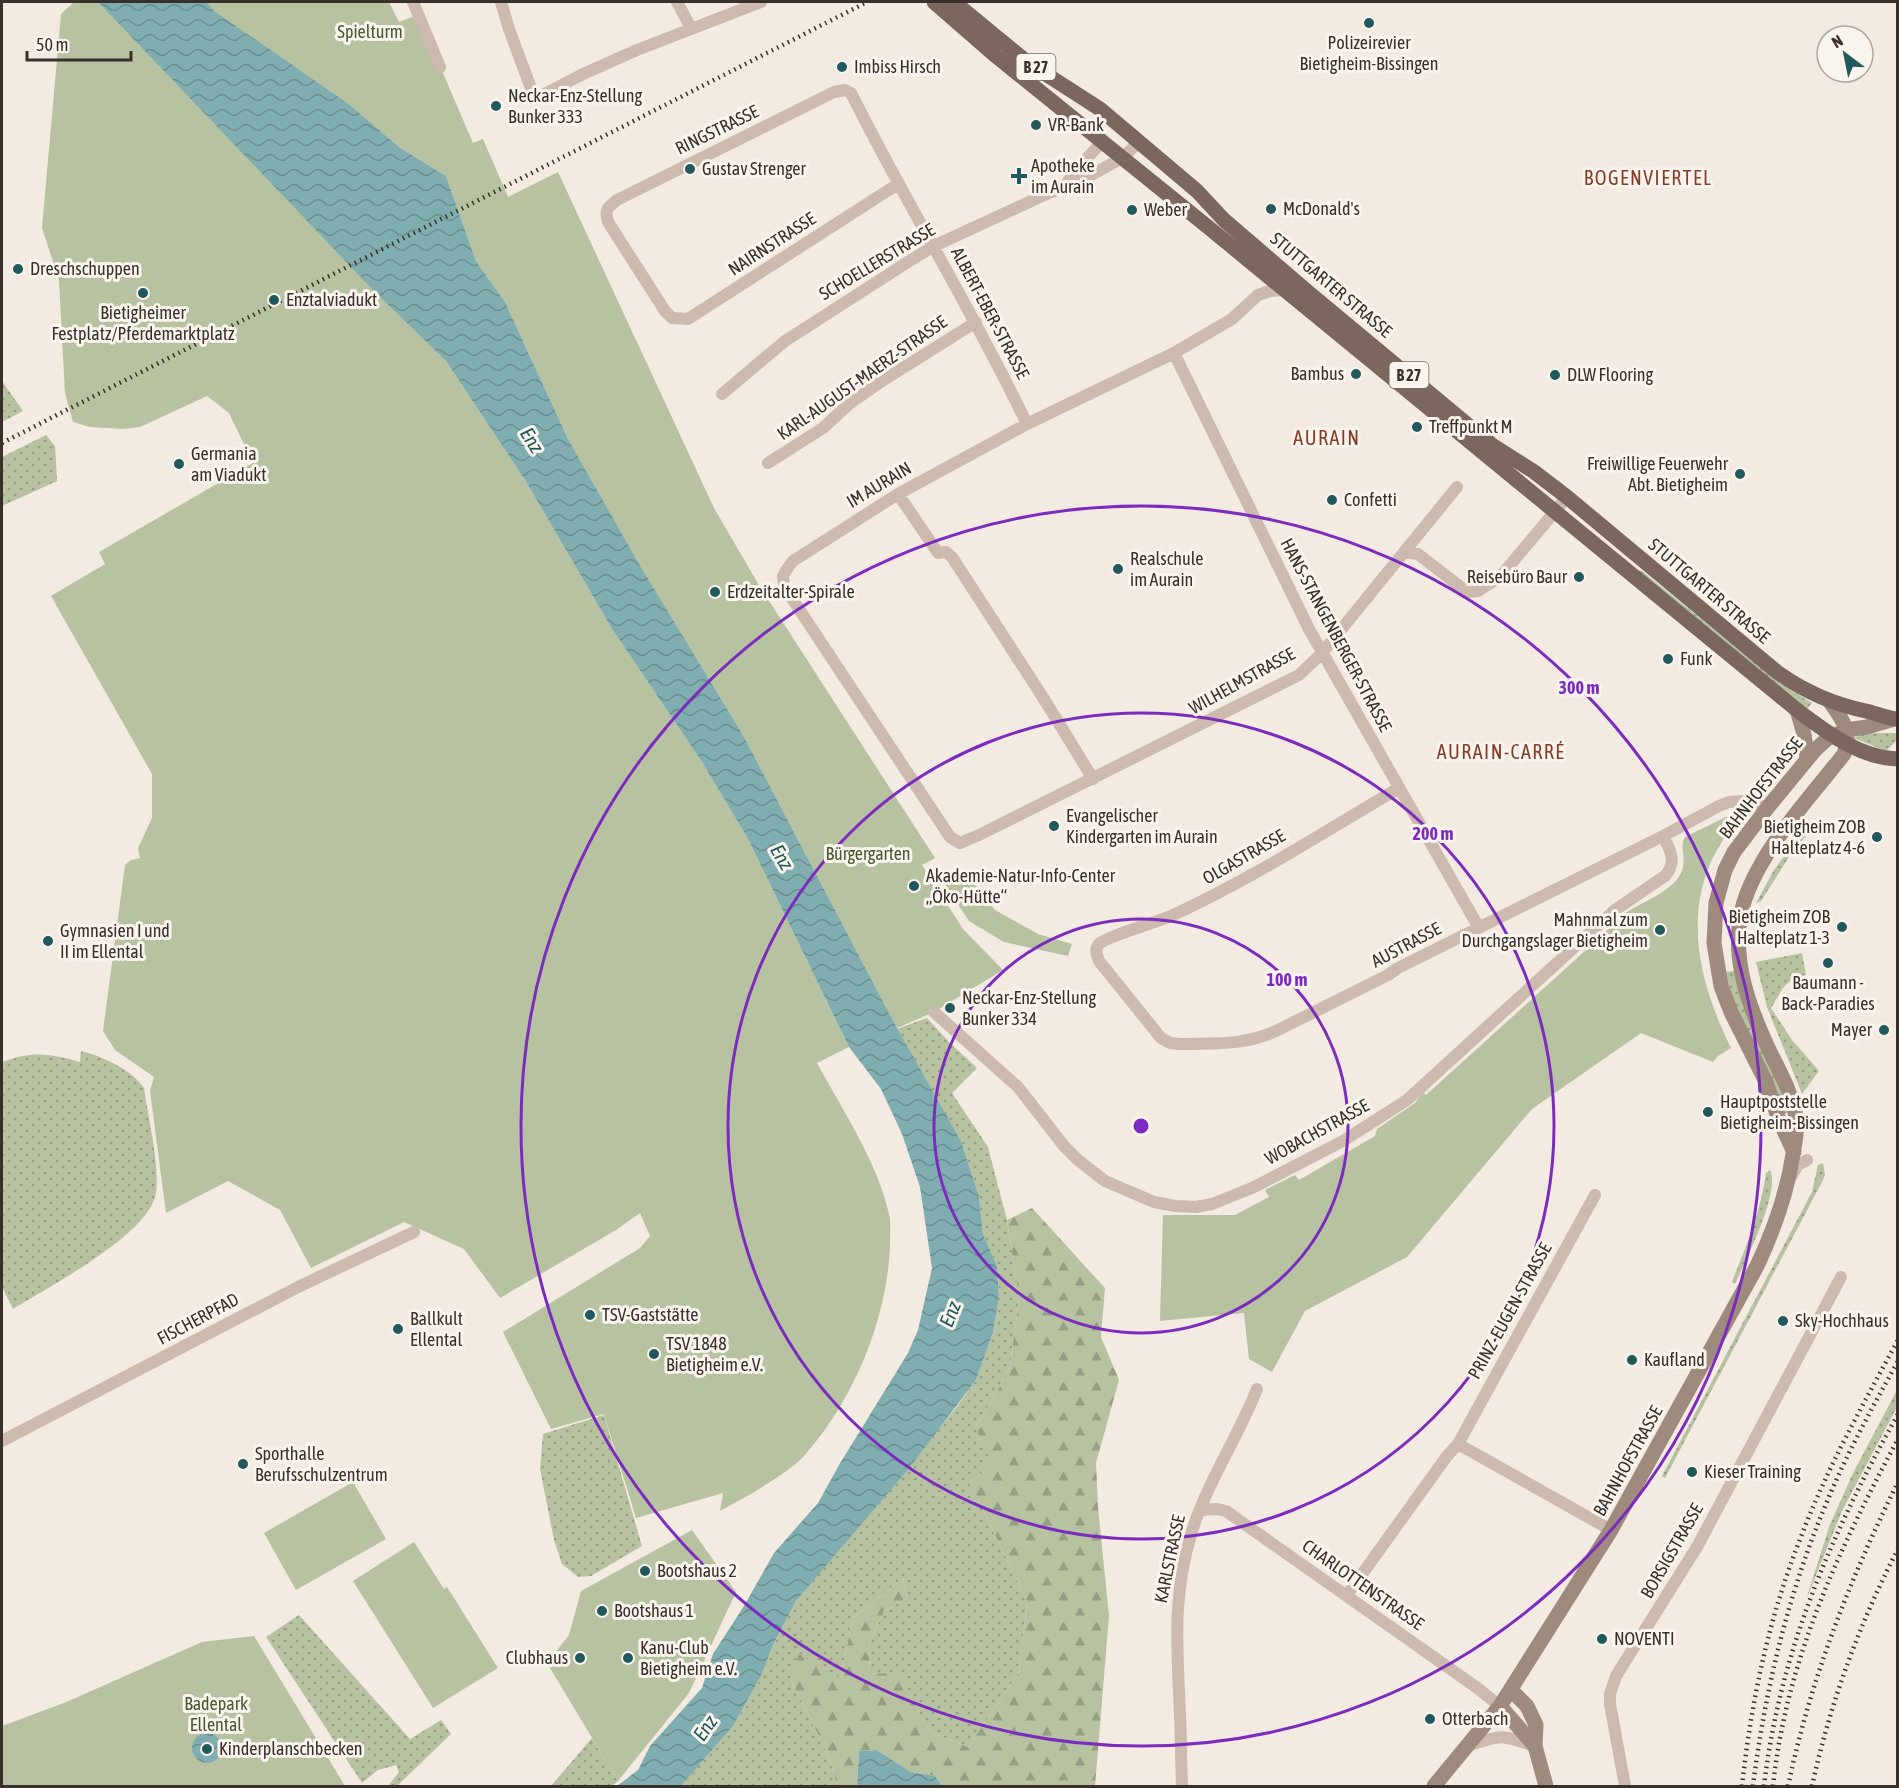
<svg xmlns="http://www.w3.org/2000/svg" width="1899" height="1788" font-family="'Asap Condensed',sans-serif">
	<defs>
		<pattern id="grass-dots" width="8" height="8" patternUnits="userSpaceOnUse" patternTransform="scale(1.5)"><rect width="8" height="8" fill="#b7c2a1"/><path d="M2 2h.1M6 6h.1" fill="none" stroke="#969e83" stroke-width="1.8" stroke-linecap="round"/></pattern>
		<pattern id="forest-firs" width="22" height="20" patternUnits="userSpaceOnUse" patternTransform="scale(1.5)"><rect width="22" height="20" fill="#b7c2a1"/><path d="M5 1l3.5 6h-7zM16 11l3.5 6h-7z" fill="#969e83"/></pattern>
		<pattern id="water-waves" width="16" height="10" patternUnits="userSpaceOnUse" patternTransform="scale(1.5)"><rect width="16" height="10" fill="#80aeb0"/><path d="M0 5q4-4 8 0t8 0" fill="none" stroke="#6a8e8f"/></pattern>
	</defs>
	<rect width="100%" height="100%" fill="#f3eae1"/>
	<path fill="url(#grass-dots)" d="M2,381L23,411L2,422Z
		M46,435L55,446L57,481L2,506V457Z
		M1637,570L1642,571L1780,683L1812,703L1807,709Z
		M1877,733H1897V740L1887,750H1883L1854,738L1861,734Z
		M1808,823L1814,826L1789,857L1761,901L1756,903L1774,870Z
		M1802,953L1806,975C1784,979 1782,991 1771,1008L1792,1040L1819,1071L1802,1094L1767,1007L1756,962Z
		M1734,971L1790,1112L1784,1114C1771,1064 1737,1023 1725,972Z
		M927,1018L949,1042L977,1068L952,1093L988,1147L1007,1220L1019,1299L1010,1366L996,1394L975,1427L989,1455L984,1471L970,1482L1027,1602L1019,1672L968,1747L930,1732L899,1675L870,1673L869,1644L884,1611L907,1598L903,1578L852,1619L841,1679L790,1678L830,1759L837,1786H681L733,1726L761,1676L773,1645L796,1601L956,1408L976,1380L993,1333L999,1297L997,1266L983,1234L979,1196L961,1141L897,1029Z
		M81,1051C102,1056 132,1070 144,1088C148,1117 160,1166 156,1193C150,1234 48,1287 13,1309L2,1287V1062C33,1051 48,1053 80,1062Z
		M1823,1163L1825,1175L1822,1182L1665,1478L1662,1476L1812,1192L1818,1165Z
		M1770,1170C1781,1191 1745,1262 1735,1284L1732,1282C1746,1246 1761,1211 1766,1173Z
		M1897,1390V1407L1842,1511L1806,1600L1829,1527L1853,1473Z
		M604,1415L642,1546L591,1576L578,1577L562,1564L554,1540L540,1469L543,1434Z
		M299,1615L410,1739L441,1720L451,1734L397,1786H388L399,1772L396,1765L378,1770L362,1783L266,1637Z
		M592,1738L618,1781L612,1786H551Z"/>
	<path fill="url(#forest-firs)" d="M1032,1208L1105,1288L1101,1337L1119,1380L1096,1463L1098,1507L1109,1616L1095,1786H942L935,1776L911,1772L877,1750L859,1751L857,1786H837L830,1759L790,1678L799,1654L841,1679L852,1619L903,1578L907,1598L884,1611L869,1644L870,1673L899,1674L930,1732L968,1747L1019,1672L1027,1602L970,1482L984,1471L988,1455L975,1427L996,1394L1010,1366L1019,1299L1007,1220Z"/>
	<path fill="#b7c2a1" d="M74,2H98L375,291L446,361L525,480L612,629L702,762L748,839L849,1047L817,1063C842,1109 878,1163 889,1214C891,1222 890,1233 890,1241C889,1316 854,1400 804,1456C785,1476 745,1497 720,1511L723,1493L636,1518L604,1414L551,1429L503,1332L640,1248L650,1236L640,1213L616,1230L500,1298L464,1249L404,1222L311,1268L280,1210L228,1181L166,1213L150,1091L154,1077L115,1050L103,1031L125,865L131,860L140,858L138,848L152,818V774L51,596L105,564L99,552L253,463L229,413L207,396L140,427L123,429L90,427L73,422L65,393L59,280L42,228L61,14Z
		M207,2H389L399,22L418,15L473,143L483,139L508,197L558,172L714,508L760,587L935,858L922,865L963,929L1003,970L934,1012L897,1028L743,735L641,567L568,439L505,302L476,261L446,176L399,147L349,104L213,11Z
		M1732,814L1735,815C1735,822 1714,854 1710,864C1684,926 1703,991 1731,1048L1718,1056L1713,1062L1641,1033L1532,1109L1407,1257L1305,1311L1272,1372L1249,1359L1244,1313L1160,1321L1163,1215H1235L1269,1197L1265,1190L1295,1175L1299,1180L1375,1136L1377,1129L1415,1103L1423,1092L1426,1095L1586,950L1583,947L1599,932L1602,935C1610,927 1618,918 1627,912C1644,901 1666,894 1678,878C1690,862 1678,848 1685,837Z
		M964,871L995,910L1038,934L1072,944L1068,956L1004,942L969,921L945,885Z
		M353,1482L386,1539L296,1590L264,1533Z
		M692,1530L736,1592L689,1693L618,1781L547,1663L569,1635L581,1591Z
		M414,1542L444,1589L447,1587L498,1668L433,1708L353,1581Z
		M254,1636L345,1786H2V1726L64,1703L202,1642Z"/>
	<path fill="url(#water-waves)" d="M98,2H207L214,11L349,104L399,147L446,176L476,261L505,302L568,439L641,567L743,735L897,1028L961,1141L979,1196L983,1234L997,1266L999,1297L993,1333L976,1380L910,1467L796,1601L773,1645L761,1676L733,1726L681,1786H617L638,1770L650,1746L702,1688L713,1654L744,1606L774,1553L818,1503L839,1465L908,1353L918,1330L932,1268L920,1187L902,1134L881,1089L849,1047L748,839L702,762L612,629L525,480L446,361L373,290Z
		M192 1748a15 15 0 1 1 30 0a15 15 0 1 1-30 0Z
		M877,1750L911,1772L935,1776L942,1786H857L859,1751Z"/>
	<g fill="none" stroke-linecap="round" stroke-linejoin="round">
		<path stroke="#cbbaad" stroke-width="12" d="M413,2L440,67
			M501,2L509,29L535,99L583,74L637,50L761,2
			M677,2L691,28
			M898,184L688,319L672,318L665,311L608,222C604,210 608,207 617,200L834,92L845,90L851,93C907,205 973,311 1027,424
			M1066,185L1074,172L1102,142
			M1285,290L1270,291L1258,295L1232,319L1174,353L1027,424L898,494L793,561L787,569L783,576L784,585L789,594L950,837L960,843L979,835L1299,675L1322,653L1457,487
			M1174,353L1309,629L1479,928
			M722,394L785,341L911,260L934,246L1042,196L1084,179L1122,158L1139,142
			M768,463L823,428L849,404L879,383L976,322
			M898,494L938,553L946,552L952,557L1044,699L1093,779
			M1404,552L1418,554L1467,592L1478,591L1500,577L1567,497
			M1399,788C1324,832 1250,880 1171,916C1157,922 1105,937 1099,944C1094,950 1097,955 1099,961L1161,1038L1170,1043L1180,1044C1215,1043 1242,1046 1276,1031L1388,975L1398,968L1663,836L1719,806L1729,802L1741,801L1768,807
			M934,1012L1018,1087L1064,1146L1078,1160L1105,1181L1154,1202L1175,1206L1196,1207L1212,1204L1252,1188L1343,1141L1407,1100L1615,910L1665,876C1677,862 1671,851 1663,836
			M1790,1178L1798,1165L1807,1160
			M2,1441L298,1287L414,1232
			M1458,1444L1611,1530
			M1200,1510L1217,1509L1226,1511L1476,1687L1500,1706
			M1347,1595L1447,1456L1458,1444L1595,1195
			M1470,1745C1503,1734 1502,1735 1534,1746
			M1182,1786C1181,1762 1181,1737 1180,1713C1177,1646 1172,1596 1192,1531C1208,1481 1238,1437 1257,1389
			M1625,1786L1610,1704V1694L1616,1676L1697,1547L1841,1277"/>
		<path stroke="#9f8a7e" stroke-width="15" d="M1797,710L1804,734L1807,758
			M1794,1152L1779,1120L1766,1082L1731,1012L1721,986L1714,943L1716,903L1725,870L1734,852L1768,807L1815,750L1827,739L1846,730L1867,727L1894,719
			M1511,1690L1527,1706L1536,1725L1535,1746L1546,1786
			M1500,1706L1535,1746
			M1434,1786L1500,1706L1611,1530L1757,1266C1774,1230 1787,1194 1793,1154C1795,1141 1798,1131 1796,1118C1793,1096 1781,1074 1771,1054C1750,1010 1730,959 1742,909C1756,854 1809,799 1844,754C1853,734 1842,718 1830,702"/>
		<path stroke="#7b675d" stroke-width="15" d="M934,2L996,56L1208,227L1797,710C1826,732 1860,758 1898,759
			M954,2L1027,62L1100,109L1197,191L1224,220L1309,293L1492,445L1533,471L1567,497L1777,672C1805,692 1832,704 1866,711C1876,713 1887,719 1898,719"/>
		<path stroke="#3a302b" stroke-width="4.5" stroke-dasharray="1.5 4.5" stroke-linecap="butt" d="M2,443L867,2
			M1742,1786C1751,1703 1768,1621 1799,1542C1825,1472 1862,1406 1898,1340
			M1753,1786C1765,1690 1788,1594 1826,1504C1846,1455 1872,1408 1898,1361
			M1764,1786C1780,1650 1832,1533 1898,1414
			M1773,1786C1786,1661 1839,1549 1898,1439
			M1788,1786C1811,1678 1849,1581 1898,1482
			M1812,1786C1830,1704 1859,1624 1898,1549"/>
	</g>
	<g fill="none" stroke="#7b2cbf" stroke-width="3">
		<circle cx="1141" cy="1126" r="207"/>
		<circle cx="1141" cy="1126" r="413"/>
		<circle cx="1141" cy="1126" r="620"/>
	</g>
	<g fill="#21585b" stroke="#faf4ee" stroke-width="2">
		<circle cx="1369" cy="23" r="6"/>
		<circle cx="842" cy="67" r="6"/>
		<circle cx="496" cy="106" r="6"/>
		<circle cx="1036" cy="125" r="6"/>
		<circle cx="690" cy="169" r="6"/>
		<path d="M1016 167h6v6h6v6h-6v6h-6v-6h-6v-6h6z"/>
		<circle cx="1271" cy="209" r="6"/>
		<circle cx="1132" cy="210" r="6"/>
		<circle cx="18" cy="269" r="6"/>
		<circle cx="143" cy="293" r="6"/>
		<circle cx="274" cy="300" r="6"/>
		<circle cx="1356" cy="374" r="6"/>
		<circle cx="1555" cy="375" r="6"/>
		<circle cx="1417" cy="427" r="6"/>
		<circle cx="179" cy="464" r="6"/>
		<circle cx="1740" cy="474" r="6"/>
		<circle cx="1332" cy="500" r="6"/>
		<circle cx="1118" cy="569" r="6"/>
		<circle cx="1579" cy="577" r="6"/>
		<circle cx="715" cy="592" r="6"/>
		<circle cx="1668" cy="659" r="6"/>
		<circle cx="1054" cy="826" r="6"/>
		<circle cx="1877" cy="837" r="6"/>
		<circle cx="914" cy="886" r="6"/>
		<circle cx="1842" cy="927" r="6"/>
		<circle cx="1660" cy="930" r="6"/>
		<circle cx="48" cy="941" r="6"/>
		<circle cx="1828" cy="963" r="6"/>
		<circle cx="950" cy="1008" r="6"/>
		<circle cx="1884" cy="1030" r="6"/>
		<circle cx="1708" cy="1112" r="6"/>
		<circle cx="590" cy="1315" r="6"/>
		<circle cx="1783" cy="1321" r="6"/>
		<circle cx="398" cy="1329" r="6"/>
		<circle cx="654" cy="1354" r="6"/>
		<circle cx="1632" cy="1360" r="6"/>
		<circle cx="243" cy="1464" r="6"/>
		<circle cx="1692" cy="1472" r="6"/>
		<circle cx="645" cy="1571" r="6"/>
		<circle cx="602" cy="1611" r="6"/>
		<circle cx="1602" cy="1639" r="6"/>
		<circle cx="580" cy="1658" r="6"/>
		<circle cx="628" cy="1658" r="6"/>
		<circle cx="1430" cy="1719" r="6"/>
		<circle cx="207" cy="1749" r="6"/>
	</g>
	<g text-anchor="middle" stroke-width="6" stroke-linejoin="round" paint-order="stroke">
		<g fill="#faf4ee" stroke="#746b66" stroke-width="1.5">
			<rect x="1016.5" y="54" width="39" height="26" rx="4.5"/>
			<rect x="1389.5" y="362" width="39" height="26" rx="4.5"/>
		</g>
		<g font-size="16" font-weight="bold" fill="#3a302b">
			<text x="1036" y="73">B 27</text>
			<text x="1409" y="381">B 27</text>
		</g>
		<g font-size="18" fill="#49582f" stroke="#faf4ee">
			<text x="370" y="38">Spielturm</text>
			<text x="868" y="860">Bürgergarten</text>
			<text x="216" y="1710">Badepark<tspan x="216" dy="21">Ellental</tspan></text>
		</g>
		<g font-size="18" fill="#3a302b" stroke="#faf4ee" text-anchor="start">
			<text x="1369" y="49" text-anchor="middle">Polizeirevier<tspan x="1369" dy="21">Bietigheim-Bissingen</tspan></text>
			<text x="854" y="73">Imbiss Hirsch</text>
			<text x="508" y="102">Neckar-Enz-Stellung<tspan x="508" dy="21">Bunker 333</tspan></text>
			<text x="1048" y="131">VR-Bank</text>
			<text x="1031" y="172">Apotheke<tspan x="1031" dy="21">im Aurain</tspan></text>
			<text x="702" y="175">Gustav Strenger</text>
			<text x="1283" y="215">McDonald's</text>
			<text x="1144" y="216">Weber</text>
			<text x="30" y="275">Dreschschuppen</text>
			<text x="286" y="306">Enztalviadukt</text>
			<text x="143" y="319" text-anchor="middle">Bietigheimer<tspan x="143" dy="21">Festplatz/Pferdemarktplatz</tspan></text>
			<text x="1344" y="380" text-anchor="end">Bambus</text>
			<text x="1567" y="381">DLW Flooring</text>
			<text x="1429" y="433">Treffpunkt M</text>
			<text x="191" y="460">Germania<tspan x="191" dy="21">am Viadukt</tspan></text>
			<text x="1728" y="470" text-anchor="end">Freiwillige Feuerwehr<tspan x="1728" dy="21">Abt. Bietigheim</tspan></text>
			<text x="1344" y="506">Confetti</text>
			<text x="1130" y="565">Realschule<tspan x="1130" dy="21">im Aurain</tspan></text>
			<text x="1567" y="583" text-anchor="end">Reisebüro Baur</text>
			<text x="727" y="598">Erdzeitalter-Spirale</text>
			<text x="1680" y="665">Funk</text>
			<text x="1066" y="822">Evangelischer<tspan x="1066" dy="21">Kindergarten im Aurain</tspan></text>
			<text x="1865" y="833" text-anchor="end">Bietigheim ZOB<tspan x="1865" dy="21">Halteplatz 4-6</tspan></text>
			<text x="926" y="882">Akademie-Natur-Info-Center<tspan x="926" dy="21">„Öko-Hütte“</tspan></text>
			<text x="1830" y="923" text-anchor="end">Bietigheim ZOB<tspan x="1830" dy="21">Halteplatz 1-3</tspan></text>
			<text x="1648" y="926" text-anchor="end">Mahnmal zum<tspan x="1648" dy="21">Durchgangslager Bietigheim</tspan></text>
			<text x="60" y="937">Gymnasien I und<tspan x="60" dy="21">II im Ellental</tspan></text>
			<text x="1828" y="989" text-anchor="middle">Baumann -<tspan x="1828" dy="21">Back-Paradies</tspan></text>
			<text x="962" y="1004">Neckar-Enz-Stellung<tspan x="962" dy="21">Bunker 334</tspan></text>
			<text x="1872" y="1036" text-anchor="end">Mayer</text>
			<text x="1720" y="1108">Hauptpoststelle<tspan x="1720" dy="21">Bietigheim-Bissingen</tspan></text>
			<text x="602" y="1321">TSV-Gaststätte</text>
			<text x="410" y="1325">Ballkult<tspan x="410" dy="21">Ellental</tspan></text>
			<text x="1795" y="1327">Sky-Hochhaus</text>
			<text x="666" y="1350">TSV 1848<tspan x="666" dy="21">Bietigheim e.V.</tspan></text>
			<text x="1644" y="1366">Kaufland</text>
			<text x="255" y="1460">Sporthalle<tspan x="255" dy="21">Berufsschulzentrum</tspan></text>
			<text x="1704" y="1478">Kieser Training</text>
			<text x="657" y="1577">Bootshaus 2</text>
			<text x="614" y="1617">Bootshaus 1</text>
			<text x="1614" y="1645">NOVENTI</text>
			<text x="640" y="1654">Kanu-Club<tspan x="640" dy="21">Bietigheim e.V.</tspan></text>
			<text x="568" y="1664" text-anchor="end">Clubhaus</text>
			<text x="1442" y="1725">Otterbach</text>
			<text x="219" y="1755">Kinderplanschbecken</text>
		</g>
		<g font-size="18" fill="#3a302b" stroke="#faf4ee">
			<text transform="translate(717 130) rotate(-26)" y="6">RINGSTRASSE</text>
			<text transform="translate(772 244) rotate(-33)" y="6">NAIRNSTRASSE</text>
			<text transform="translate(877 262) rotate(-31)" y="6">SCHOELLERSTRASSE</text>
			<text transform="translate(1331 285) rotate(40)" y="6">STUTTGARTER STRASSE</text>
			<text transform="translate(990 313) rotate(62)" y="6">ALBERT-EBER-STRASSE</text>
			<text transform="translate(862 378) rotate(-35)" y="6">KARL-AUGUST-MAERZ-STRASSE</text>
			<text transform="translate(879 485) rotate(-31)" y="6">IM AURAIN</text>
			<text transform="translate(1709 591) rotate(40)" y="6">STUTTGARTER STRASSE</text>
			<text transform="translate(1336 635) rotate(62)" y="6">HANS-STANGENBERGER-STRASSE</text>
			<text transform="translate(1242 681) rotate(-29)" y="6">WILHELMSTRASSE</text>
			<text transform="translate(1761 788) rotate(-52)" y="6">BAHNHOFSTRASSE</text>
			<text transform="translate(1244 857) rotate(-30)" y="6">OLGASTRASSE</text>
			<text transform="translate(1406 945) rotate(-28)" y="6">AUSTRASSE</text>
			<text transform="translate(1317 1132) rotate(-29)" y="6">WOBACHSTRASSE</text>
			<text transform="translate(1510 1311) rotate(-61)" y="6">PRINZ-EUGEN-STRASSE</text>
			<text transform="translate(198 1319) rotate(-28)" y="6">FISCHERPFAD</text>
			<text transform="translate(1628 1461) rotate(-61)" y="6">BAHNHOFSTRASSE</text>
			<text transform="translate(1672 1551) rotate(-60)" y="6">BORSIGSTRASSE</text>
			<text transform="translate(1170 1559) rotate(-78)" y="6">KARLSTRASSE</text>
			<text transform="translate(1363 1585) rotate(35)" y="6">CHARLOTTENSTRASSE</text>
		</g>
		<g font-size="20" letter-spacing="1.5" fill="#873c26" stroke="#faf4ee">
			<text x="1648" y="185">BOGENVIERTEL</text>
			<text x="1327" y="445">AURAIN</text>
			<text x="1501" y="759">AURAIN-CARRÉ</text>
		</g>
		<g font-size="20" font-style="italic" fill="#21585b" stroke="#faf4ee">
			<text transform="translate(532 440) rotate(58)" y="7">Enz</text>
			<text transform="translate(782 857) rotate(60)" y="7">Enz</text>
			<text transform="translate(950 1314) rotate(-68)" y="7">Enz</text>
			<text transform="translate(705 1728) rotate(-55)" y="7">Enz</text>
		</g>
	</g>
	<circle cx="1141" cy="1126" r="9" fill="#7b2cbf" stroke="#faf4ee" stroke-width="3"/>
	<g font-size="18" text-anchor="middle" font-weight="bold" fill="#7b2cbf" stroke="#faf4ee" stroke-width="6" stroke-linejoin="round" paint-order="stroke">
		<text x="1579" y="694">300 m</text>
		<text x="1433" y="840">200 m</text>
		<text x="1287" y="986">100 m</text>
	</g>
	<rect width="1899" height="1788" fill="none" stroke="#3a302b" stroke-width="6"/>
	<g transform="translate(1845 54) rotate(328)"><circle r="28" fill="#faf4ee" stroke="#ada6a0" stroke-width="1.5"/>
	<path d="M0-4.5L10 22L0 15L-10 22Z" fill="#21585b"/>
	<text y="-9" font-size="16" font-weight="bold" text-anchor="middle" fill="#3a302b">N</text>
	</g>
	<path d="M27 51v9h104v-9" fill="none" stroke="#3a302b" stroke-width="3"/>
	<text x="36" y="51" font-size="18" fill="#3a302b" stroke="#faf4ee" stroke-width="4.5" paint-order="stroke">50 m</text>
</svg>
